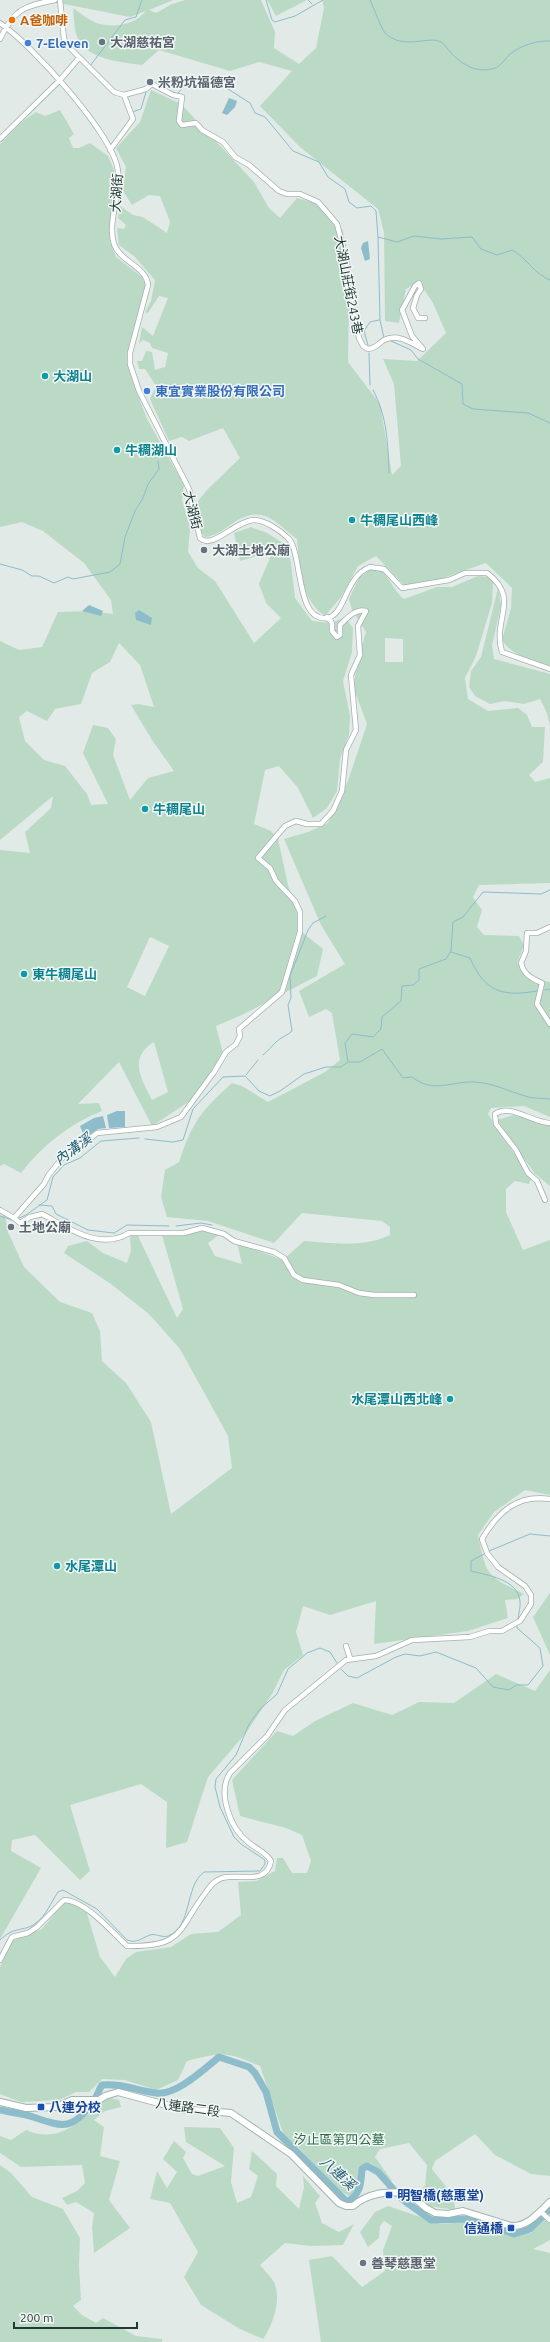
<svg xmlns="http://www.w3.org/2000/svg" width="550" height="2342" font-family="Ubuntu,'Noto Sans TC',sans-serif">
	<rect width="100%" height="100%" fill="#e1eae7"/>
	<path fill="#bbdac6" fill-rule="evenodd" d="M60,0H173L149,10L156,13L172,4L185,0H261L275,32L274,48L299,64L316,48L324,8L322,0H550V666C531,659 513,657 502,640L511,608L512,588L486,563L440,579L405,586L376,556L358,566L341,597L325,616C299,598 300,567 297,539C272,519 261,503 230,525C222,531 215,536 205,537L201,532L198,501L206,491L240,458L223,428L189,441L182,437L169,441L150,399L156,386L145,369H139L137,361H142L146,351L152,352L155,370L165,367L168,353L152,348L150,343L143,340L139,344L142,327L153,336L168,298L159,296L148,313L145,312L151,301L155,280L135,257L119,245L117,228L124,229L126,225L118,218L120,206L133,215L143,217L167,233L170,222L160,196L149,195L132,205L123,191L126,167L116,148L140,122L151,90L181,104L254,182L269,208L280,218L297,198L326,206L343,231L349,304L348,362L380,404L392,475L401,466L394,384L383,359L417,361L446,333L433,303L419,282L406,289L399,323L385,321L384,233L378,209L300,147L260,106L292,71L259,62L230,71L159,50L142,65C121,62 89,60 78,39C74,31 74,17 73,8C80,13 91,22 100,24C117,28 135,24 146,11L130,17L64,4Z
		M267,0H307L276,16Z
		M60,110L74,134L69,138L73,148H79L90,143L108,156L114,170L116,188L110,241L116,257L142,277L146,286L129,345L130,374L147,419L184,485L182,500L190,527L188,552L198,568L215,581L254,643L281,618L266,603L259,584L271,555L267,553L240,561L234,533L251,527L267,533L286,545L291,563L295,598L312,621L332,623L345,617L353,628L352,652L343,681L350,716L349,735L340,759L337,791L327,808L313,818L298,788L279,766L265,770L254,824L271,831L278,839L288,885L303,933L323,949L317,976L244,1014L216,1026L224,1057L199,1095L152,1126L119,1062L78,1104L99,1103L102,1111C69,1124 43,1145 21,1173L4,1164L0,1166V850L30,853L25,832L51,808L53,796L0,840V641L19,650L42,647L58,612L91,611L113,614L111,600L84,563L43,531L22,522L0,527V144L22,122L36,112L45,116ZM119,643L140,665L154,707L138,704L131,705L152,740L174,771L148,778L130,800L113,755L116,739L108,728L93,725L83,753L108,804L91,805L87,794L65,766L44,760L25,741L19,717L27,711L47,721L55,709L81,704L92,673L110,662ZM150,937L169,946L145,996L127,987ZM154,1042L168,1092L152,1100C141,1078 128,1058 154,1042Z
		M374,567C389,572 392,590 404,599L437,587H452L478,576L491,577L493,584L492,603L476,656L465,678L468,699L488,711L518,708L527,715L532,727H545L543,762L529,775L535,782L550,778V883L479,885L473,897L482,910L477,927L484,935L519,936L524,945L517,963L540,980L550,982V1117L524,1106L491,1108L488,1114L531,1179L529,1184L515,1181L506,1189V1212L523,1250L550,1240V1495L525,1490L494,1512L478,1535C487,1576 485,1575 524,1594L517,1599L505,1600L508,1618L468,1631L374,1644L376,1601L330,1615L303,1606L296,1632L303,1655L284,1670L272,1694L246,1733L208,1777L187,1842L166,1848L167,1802L141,1784L70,1805L90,1871L80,1880L35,1835L12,1840L11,1851L41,1868L0,1939V1215L5,1216L8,1232L24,1267L60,1302L92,1313L100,1331L102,1361L126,1383L151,1422L171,1514L232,1468L228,1436L180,1349L149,1314L111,1284L64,1253L68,1246L87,1241L103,1253L127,1263L131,1251L130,1236L137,1234L177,1318L183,1309L162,1235L207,1230L219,1235L208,1243L215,1256L242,1264L237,1243L283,1260L304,1241C333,1243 363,1248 390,1235V1227L382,1221L302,1213L274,1243L208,1221L167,1217L161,1197L165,1170L179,1162C193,1121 200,1112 232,1083L242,1086L268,1102L325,1072L340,1060L332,1013L326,1009L309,1017L299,991L345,964L321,925L284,839L308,832L328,823L348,781L367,724L354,689L356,665L366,632L352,610L349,599L359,578ZM385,638L403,639V662H385Z
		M498,588L501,605L492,646L494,659L550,674V726L547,713L540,699L524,704L505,701L490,704L475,696L469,687L471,671L481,657Z
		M514,1115L550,1124V1186L535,1174L497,1120Z
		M550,1593V1655L533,1617Z
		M550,1670V2176L531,2174L495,2155L475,2134L435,2161L432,2169C441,2181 456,2195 455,2210L429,2206L416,2194L425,2186L427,2165L409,2143L380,2149L375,2157L392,2181H391L372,2164L366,2163C361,2174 363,2187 356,2195L349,2196L338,2190L297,2146L284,2136L260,2066C226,2051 222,2052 187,2061L178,2080L156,2090L125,2080L102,2079L89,2092H76L59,2100L21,2102L0,2094V1967L12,1941L42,1929L64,1902L76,1905L87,1913L100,1957L115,1977L126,1959L136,1952L171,1947L191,1934L218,1932L241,1915L238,1882L256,1881L275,1871L277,1858H283L292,1873H307L311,1861L302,1835L286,1828L240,1816L232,1780L277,1731L293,1736L315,1721L353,1703L392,1715L419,1702L454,1703L496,1674L535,1691Z
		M106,2097L119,2100L121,2107L105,2111L94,2120L104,2127L100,2156L120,2161L109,2200L130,2228L94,2253L92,2227L94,2213L76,2202L67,2205L62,2198L77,2191L85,2183L82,2165L21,2167L0,2153V2136L11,2140L26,2130C60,2145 82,2120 106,2097Z
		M184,2127L220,2128L234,2148L231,2182L237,2203L251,2197L258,2176L249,2169L252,2151L277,2174L276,2186L299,2209L304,2187L303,2176L320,2196L315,2203L322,2223L339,2232L354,2224L343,2245L311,2246L285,2243L260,2265C264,2270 270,2276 274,2282C282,2299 273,2325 263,2339L240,2329L201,2305L184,2277L198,2252L170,2203L150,2199L157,2171L167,2188L177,2172L163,2159L174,2141L186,2152L183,2158L192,2174L198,2176L225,2166L186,2142Z
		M0,2165L11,2173L32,2197L63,2209L80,2238L79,2266L81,2300L73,2306L82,2315L96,2323L103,2318L136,2336L162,2339V2342H0Z
		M388,2206L441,2224L467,2222L506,2234L531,2233L545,2219L550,2223V2240L533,2249L550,2253V2342H321L309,2260L332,2256L362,2287L385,2271L383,2250L392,2226L384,2221L380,2226L379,2238L368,2247L360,2232L375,2212Z"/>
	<path fill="#8dbccb" d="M229,98L237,101L235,107L227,115L222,113Z
		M368,241L370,259L365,261L361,248L363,243Z
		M89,605L103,611L101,616L82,611Z
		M139,610L152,618L151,625L136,620L135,613Z
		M117,1111H125V1127L109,1128L107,1115Z
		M103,1116L106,1128L98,1129L85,1138L80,1126L94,1118Z"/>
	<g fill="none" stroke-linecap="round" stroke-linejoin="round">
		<path stroke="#8dbccb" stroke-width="1" d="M266,0L272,20L275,22L295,16L323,0
			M308,0L312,4
			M370,0C374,8 381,28 385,33C403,51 430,35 441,42C445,44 448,50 451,53C463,65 477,74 495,68C500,67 506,58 510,54C520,46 537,40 550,41
			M90,66L125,20L136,17L142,0
			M173,92L177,94L190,80L202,83L221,76L228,89L250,103L255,113L265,117L293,151L319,162L328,177L345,189L349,202L357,208L371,206L376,211L378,237L397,242L414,236L441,239L472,237L481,249L497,255L512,250C526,257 534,274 550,280
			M132,112L141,109L146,92
			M378,237L380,320L384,338
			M391,341L411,350L418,359L462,384L463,404L473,409L528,413L550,423
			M368,345L364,331L370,322L379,320
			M369,353L370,385
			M373,390C387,416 388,443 389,473
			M0,564L22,570L32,576H39L54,583L68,577L73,579L110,572L120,564L125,537L135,511L143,498L148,484L159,469L158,461
			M451,952L470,958C485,992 502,997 537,991
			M545,990L550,989
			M263,1055C268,1051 272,1046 276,1042C281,1037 287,1036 292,1031L288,1005L291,998L290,976L308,930L313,923L326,916
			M349,1062H360L382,1049L403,1078L412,1077C434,1094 450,1081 475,1082C493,1083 508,1091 525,1096C533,1099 542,1098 550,1099
			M246,1075L258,1060
			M145,1139L173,1142L183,1140L193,1109L223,1077L245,1076L259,1091L270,1096L280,1091L304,1074L326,1067H341L348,1062L345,1043L352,1034L373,1037L381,1029L382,1017L401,1001L402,986L413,985L419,980V969L446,959L451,951L453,922L463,917L483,892L541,894L550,890
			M39,1205L52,1206L56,1214L88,1230L114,1233L127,1225L169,1226
			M0,1216L12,1220
			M19,1218L26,1215L47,1200L53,1177L64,1165L80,1158L101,1141L139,1138
			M176,1226L201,1223L212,1225
			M489,1551L530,1534L550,1536
			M486,1553L471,1561V1571C486,1575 518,1579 520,1601C521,1607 518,1614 518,1620
			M341,1669L348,1676L357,1678L396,1657L405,1654L420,1656L436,1652L476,1668L493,1687L509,1690L516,1685H528L543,1666L540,1648L517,1628V1625
			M0,1940C15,1925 22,1933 36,1923C46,1916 51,1902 58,1892L63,1890L97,1909L127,1940C137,1944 141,1938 150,1935C155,1933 162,1938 168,1936C193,1926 184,1887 204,1872L260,1871L265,1864V1860L241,1844L234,1837L220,1807L215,1787L216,1779L236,1755L249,1724L260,1709L277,1694L288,1669L307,1653L320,1648L330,1652L337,1663"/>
		<path stroke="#8dbccb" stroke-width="7" d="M0,2110C11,2113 23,2113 33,2117C63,2127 72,2131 93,2102C97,2097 98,2091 102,2085C122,2083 137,2091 156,2093C176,2096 204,2069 219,2057L249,2067L255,2073L266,2092L277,2132L345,2200L349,2201C361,2193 361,2182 362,2169L367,2166L378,2172L403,2200L431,2220L473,2219L514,2234L530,2229L550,2209"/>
		<g stroke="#a4b1ae" stroke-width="6">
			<path id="street" d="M60,0L64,39L68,46L114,92L124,95L146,89L152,84L173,95L182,97L179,121L182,125L196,123L202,130L223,142L235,157L249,165L279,191L287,194H300L318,202L337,224L347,262L348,288L359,338L363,346L368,349C376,348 378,344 384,340C398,333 411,343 423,349L412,336L402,310L415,286L419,283L421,289L417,295L413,308L418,318H425
				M0,23C30,43 115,136 118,171C121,193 107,223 114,244C120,262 146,266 148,285L130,353V364L139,391L189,489L200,538C212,550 235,521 254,520C265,520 281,531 288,538C303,552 295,622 327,618C346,615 344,577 370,567L384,569L402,588L449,580L465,573H487C521,599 492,618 502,652L550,669
				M0,39C14,9 24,6 55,0
				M0,139L60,80L79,58
				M110,150L133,119L124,95
				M550,927L537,933H527L526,951L521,963C524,975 531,978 542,983L537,1004L550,1024
				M545,1200L537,1181L528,1173L516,1150L496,1124L495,1114C510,1103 533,1123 550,1123
				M0,1210L14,1218L44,1184L48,1176L62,1158L76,1150L97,1133L157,1127L181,1117L214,1072L226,1052L236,1044L240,1036L239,1029L282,992L300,932V912L295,901L276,881L270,868L258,858L285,826L296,821L307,824H321L333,811L342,791L346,750L356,730L351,675L360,655L358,626L366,611C356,608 347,618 340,625V635L337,637L332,631V623L327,617
				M14,1218L20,1223L30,1217L42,1214C68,1228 100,1251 129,1233H184L202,1228L224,1234L234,1241L274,1252L284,1258L294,1275L303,1280L339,1285L359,1293L374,1295H414
				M346,1646L350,1658
				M0,1960L12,1937L28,1933L37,1927L64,1900C85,1900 112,1932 127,1946C185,1947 177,1930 206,1892C211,1885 214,1881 222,1878C241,1873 266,1886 271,1861C266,1852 256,1849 248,1842C230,1828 217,1793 230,1773L267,1736L285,1710L346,1660L376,1656L412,1640L470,1637L489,1631H502L520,1621L531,1604V1595L525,1586L498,1567L487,1553L482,1539C498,1512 517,1494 550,1499
				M540,2211L550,2220"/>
		</g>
		<g stroke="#a1b5b0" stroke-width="8">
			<path id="secondary" d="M0,2102L26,2108L56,2107L72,2100H99L105,2096L118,2092L181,2109L231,2113L291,2154L339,2203L346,2206H353C369,2192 387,2192 407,2192L426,2208L435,2213L448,2214L463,2211L511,2226C528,2227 538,2213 550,2202"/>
		</g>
		<use href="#street" stroke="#fff" stroke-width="4.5"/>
		<use href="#secondary" stroke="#fff" stroke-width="6"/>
	</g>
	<circle fill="#e8710a" stroke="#f1f7f5" stroke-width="1.5" cx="12" cy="20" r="4"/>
	<g fill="#6b7280" stroke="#f1f7f5" stroke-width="1.5">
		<circle cx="102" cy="42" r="4"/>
		<circle cx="150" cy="82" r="4"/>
		<circle cx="204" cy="550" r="4"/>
		<circle cx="11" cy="1227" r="4"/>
		<circle cx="363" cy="2263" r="4"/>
	</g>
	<g fill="#3f7fe0" stroke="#f1f7f5" stroke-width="1.5">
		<circle cx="28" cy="43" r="4"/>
		<circle cx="147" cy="391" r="4"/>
	</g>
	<g fill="#0f9aa8" stroke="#f1f7f5" stroke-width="1.5">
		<circle cx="45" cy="376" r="4"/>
		<circle cx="117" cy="450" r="4"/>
		<circle cx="352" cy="520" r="4"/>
		<circle cx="145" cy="809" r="4"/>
		<circle cx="24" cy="974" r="4"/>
		<circle cx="450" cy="1399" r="4"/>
		<circle cx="57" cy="1566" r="4"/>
	</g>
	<g fill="#1a4fb4" stroke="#f1f7f5" stroke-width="1.5">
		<rect x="37" y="2103" width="8" height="8" rx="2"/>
		<rect x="385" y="2191" width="8" height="8" rx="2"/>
		<rect x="507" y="2224" width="8" height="8" rx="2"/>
	</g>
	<g text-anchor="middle" stroke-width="3" stroke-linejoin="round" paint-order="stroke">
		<g font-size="13" font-weight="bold" fill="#c56008" stroke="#f1f7f5" text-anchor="start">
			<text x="20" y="25">A爸咖啡</text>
		</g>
		<g font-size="13" font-weight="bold" fill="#5b616d" stroke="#f1f7f5" text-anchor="start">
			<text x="110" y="47">大湖慈祐宮</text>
			<text x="158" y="87">米粉坑福德宮</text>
			<text x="212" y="555">大湖土地公廟</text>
			<text x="19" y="1232">土地公廟</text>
			<text x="371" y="2268">善琴慈惠堂</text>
		</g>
		<g font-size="13" font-weight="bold" fill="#366cbe" stroke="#f1f7f5" text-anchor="start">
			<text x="36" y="48">7-Eleven</text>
			<text x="155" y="396">東宜實業股份有限公司</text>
		</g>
		<g font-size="13" fill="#233935" stroke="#f1f7f5">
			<text transform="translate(116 193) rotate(-86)" y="5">大湖街</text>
			<text transform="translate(349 285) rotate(79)" y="5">大湖山莊街243巷</text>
			<text transform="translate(193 510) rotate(76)" y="5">大湖街</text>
			<text transform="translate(188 2107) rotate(8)" y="5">八連路二段</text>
		</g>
		<g font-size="13" font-weight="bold" fill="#0d838f" stroke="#f1f7f5" text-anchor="start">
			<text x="53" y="381">大湖山</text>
			<text x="125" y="455">牛稠湖山</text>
			<text x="360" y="525">牛稠尾山西峰</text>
			<text x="153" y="814">牛稠尾山</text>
			<text x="32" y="979">東牛稠尾山</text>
			<text x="442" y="1404" text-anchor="end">水尾潭山西北峰</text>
			<text x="65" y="1571">水尾潭山</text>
		</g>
		<g font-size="13" font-weight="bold" fill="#164399" stroke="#f1f7f5" text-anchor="start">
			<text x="49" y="2112">八連分校</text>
			<text x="397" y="2200">明智橋(慈惠堂)</text>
			<text x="503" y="2233" text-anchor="end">信通橋</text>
		</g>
		<g font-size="13" fill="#306d4d" stroke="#f1f7f5">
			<text x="339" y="2144">汐止區第四公墓</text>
		</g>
		<g font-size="14" font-style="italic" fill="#225c70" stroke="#f1f7f5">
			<text transform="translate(73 1149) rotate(-36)" y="5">內溝溪</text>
			<text transform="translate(338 2173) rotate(42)" y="5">八連溪</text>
		</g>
	</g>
	<path d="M14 2322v6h123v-6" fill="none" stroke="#233935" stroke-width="2"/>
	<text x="20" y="2322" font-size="12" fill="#233935" stroke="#f1f7f5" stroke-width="3" paint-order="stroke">200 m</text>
</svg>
